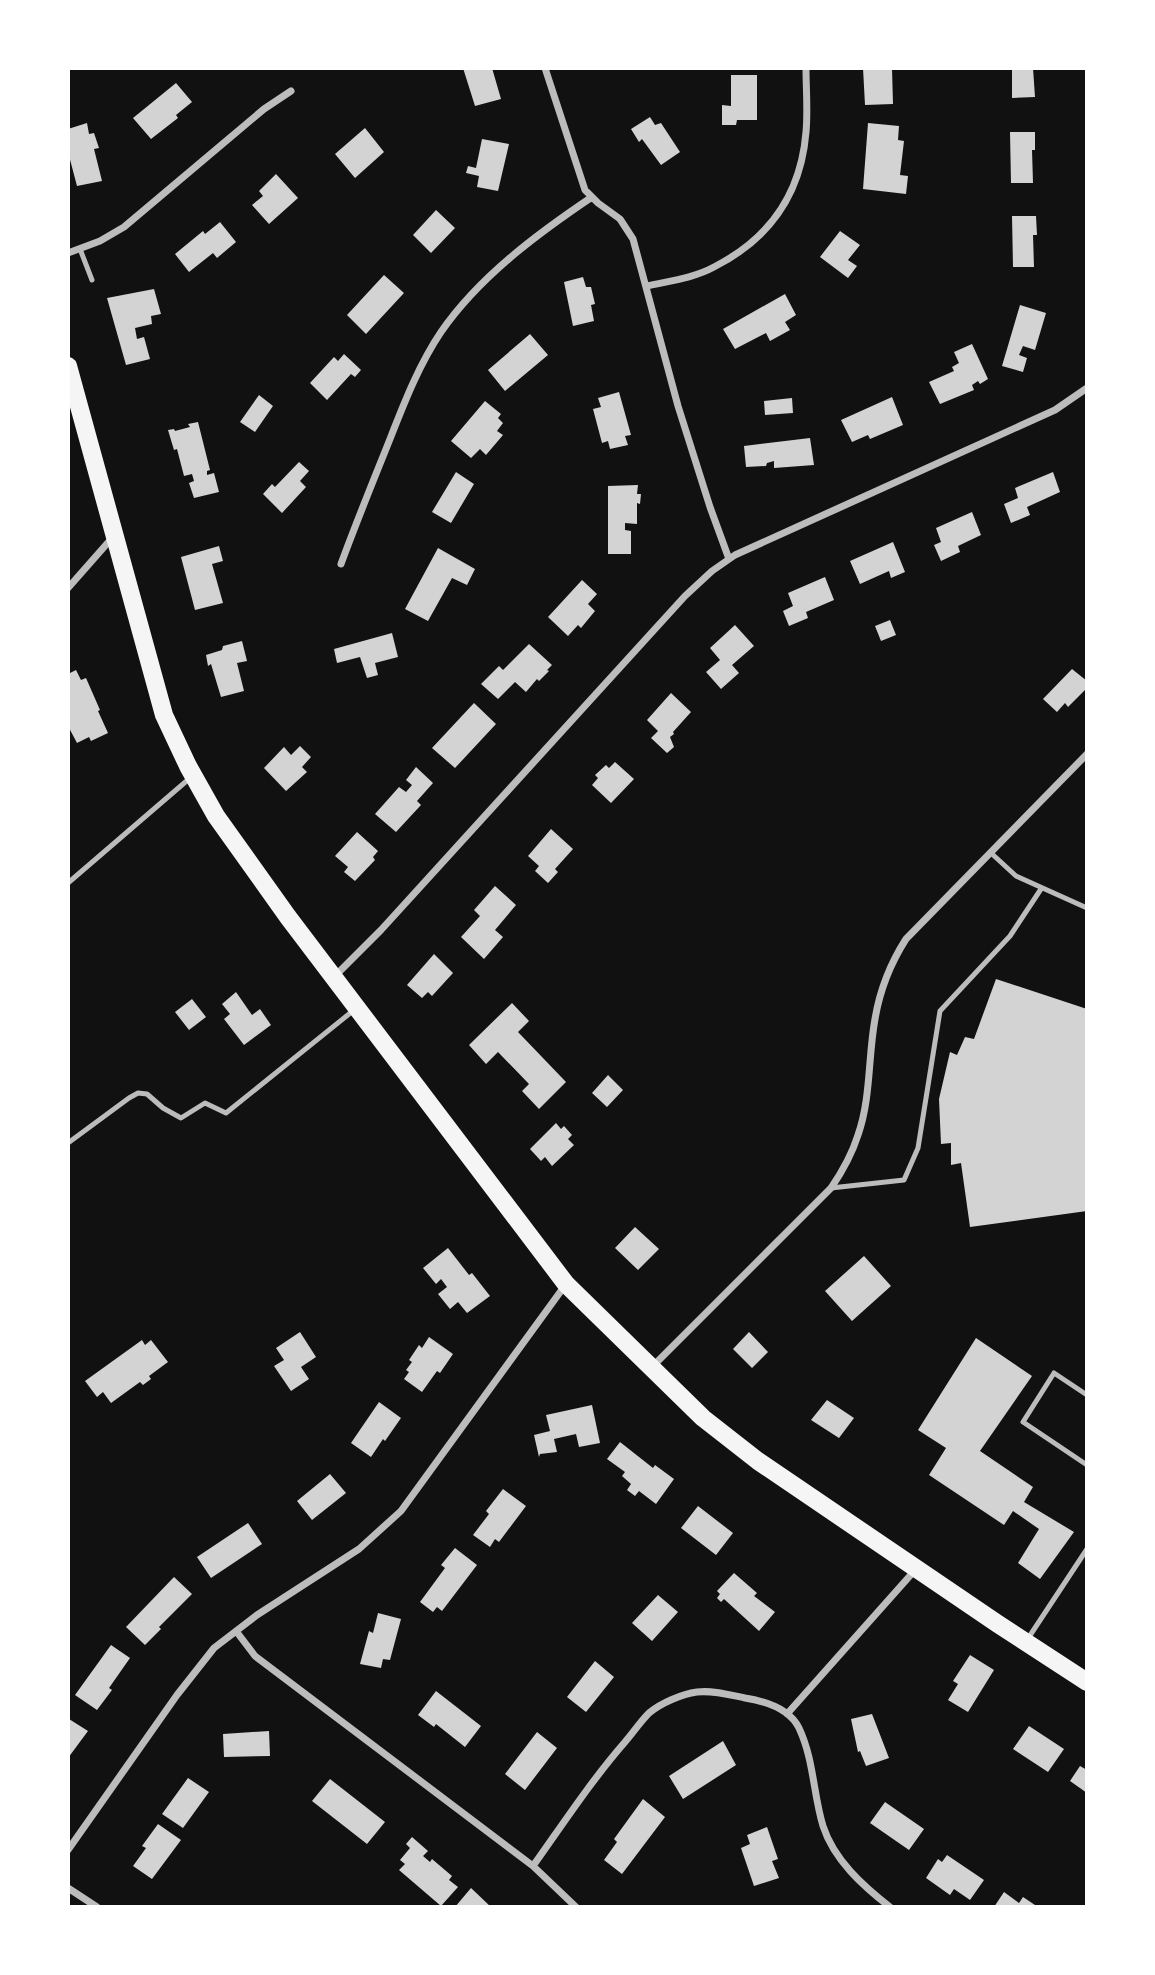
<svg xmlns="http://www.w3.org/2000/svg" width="1155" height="1975" font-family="'Roboto Serif',serif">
	<rect width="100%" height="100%" fill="#111"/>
	<path fill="#d3d3d3" d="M463,68H492L501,99L475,106Z
		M863,68H892L893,104L865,105Z
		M1012,68H1033L1035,97L1012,98Z
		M731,75H757V120H737L736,125H722V105L731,106Z
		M176,83L192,102L176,115L178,118L151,139L133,118Z
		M650,117L655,125L661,123L680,152L661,165L642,139L639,142L631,129Z
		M87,123L89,134L94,133L99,148L94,149L102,181L77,186L68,152V129Z
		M868,123L899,126L898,140L904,141L900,175L908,176L906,194L863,189Z
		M365,128L384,152L355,178L335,154Z
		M1010,132H1035V150H1032L1033,183H1011Z
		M482,139L509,144L498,191L477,187L479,176L466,173L468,166L476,168Z
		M276,174L298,198L269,224L252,205L263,196L259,191Z
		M436,210L455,228L431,253L413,235Z
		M1012,216H1036L1037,235H1033L1034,267H1013Z
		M220,222L236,242L217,258L213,253L189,272L175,254L203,231L205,234Z
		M840,231L860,245L848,260L857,266L848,278L820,257Z
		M384,275L404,293L366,334L347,315Z
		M583,277L586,287H591L595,304L591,305L594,321L573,326L564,282Z
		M154,289L161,314L151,316L152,324L135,328L137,339L144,337L150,359L126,365L107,298Z
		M785,294L796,315L785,322L790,330L770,341L766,333L735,349L723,329Z
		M1020,305L1046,313L1035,350L1023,346L1019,355L1027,358L1023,372L1002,366Z
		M530,334L548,355L505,391L488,370Z
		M972,344L988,379L980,384L978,381L972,385L974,390L940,404L929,382L954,371L952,367L959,363L954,352Z
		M344,354L361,370L355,377L351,374L327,400L310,383L334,357L338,361Z
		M619,392L631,435L625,436L628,445L610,449L608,441L602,443L593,409L601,407L598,398Z
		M259,395L273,406L255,432L240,422Z
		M892,397L903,425L870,439L868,435L852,442L841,420Z
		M792,398L793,413L765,415L764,401Z
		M485,401L501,414L498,418L503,423L497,431L503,435L486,455L480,449L471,458L451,441Z
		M198,422L210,470L207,471V475L214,473L219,492L194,498L189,483L194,481L192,474L184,476L177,449L174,450L168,430L174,429L175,431L190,427L188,424Z
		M810,438L814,465L774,468V461L767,463L766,466L746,467L744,446Z
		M299,462L309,471L300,481L306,487L282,513L263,494L272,484L275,487Z
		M456,472L474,484L451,523L432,512Z
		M1053,472L1060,492L1027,507L1030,515L1011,523L1004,504L1018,498L1015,488Z
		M638,485L637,494H641L640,504L637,503V524L625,523V530L631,531V554H608V486Z
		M972,512L981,535L958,546L960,552L941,561L934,545L941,542L936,528Z
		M893,542L905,572L891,578L889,571L860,584L850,561Z
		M219,546L223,561L212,564L223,603L195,610L181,557Z
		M438,548L475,569L467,585L452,578L428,621L405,609Z
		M825,577L834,600L806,612L808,618L789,626L783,611L793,606L788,593Z
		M582,580L597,594L588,604L595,611L581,628L578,625L568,636L548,617Z
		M890,620L896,635L881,641L875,626Z
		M735,625L754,646L732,665L739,673L721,689L706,672L720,660L710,648Z
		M392,633L398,657L375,663L378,675L367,678L360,657L337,663L334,649Z
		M242,641L247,661L237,663L244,691L221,697L211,664L208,666L206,655L222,650L223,646Z
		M529,644L552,665L547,670L549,671L539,681L537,679L526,692L515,682L498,699L481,684L499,666L503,670Z
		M1072,669L1087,681V688L1068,707L1065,703L1057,712L1043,699Z
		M76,670L81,680L86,678L100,710L98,711L108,733L91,741L89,737L77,743L68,726V674Z
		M671,693L691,712L673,732L674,734L670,737L674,747L667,753L651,738L658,731L647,720Z
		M474,703L496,724L455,768L432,748Z
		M300,746L311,757L302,767L307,772L286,791L264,768L284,747L291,755Z
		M615,762L634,779L611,803L592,785L598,778L595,775L606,765L609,768Z
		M416,767L433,783L417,801L421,805L396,832L375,814L399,787L406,792L412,785L406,780Z
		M551,829L573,849L555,869L558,872L548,883L535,871L539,866L528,856Z
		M357,832L378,851L373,857L375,860L355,881L344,872L348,867L335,856Z
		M495,886L516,905L495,930L503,937L484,959L461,937L480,916L474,910Z
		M434,954L453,973L432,996L428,992L422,998L407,985Z
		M996,979L1087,1009V1211L970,1227L961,1163L951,1165V1143L941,1144L939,1099L950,1052L957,1055L965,1037L974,1039Z
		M236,992L252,1015L260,1009L271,1025L244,1045L224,1019L230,1014L222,1004Z
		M192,999L206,1017L189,1030L175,1012Z
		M512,1003L529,1021L518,1032L566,1082L539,1109L522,1091L529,1084L498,1052L486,1064L469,1045Z
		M608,1075L623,1090L607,1107L592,1093Z
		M556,1123L561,1129L564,1126L572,1135L568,1139L574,1145L552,1166L545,1157L541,1161L530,1149Z
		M635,1227L659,1249L638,1270L615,1248Z
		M448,1248L469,1275L472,1273L490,1296L467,1313L458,1302L450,1309L438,1294L447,1287L441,1279L436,1284L423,1268Z
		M864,1256L891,1286L852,1321L825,1291Z
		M300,1332L316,1357L301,1367L309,1379L291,1391L274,1366L284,1360L276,1348Z
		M749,1332L768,1352L752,1368L733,1349Z
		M429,1337L453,1354L440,1373L437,1371L422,1392L404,1379L409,1372L406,1370L412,1362L409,1360L419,1345L422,1348Z
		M976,1338L1032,1376L980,1451L1033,1487L1024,1502L1074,1532L1040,1579L1018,1563L1039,1529L1013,1511L1004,1525L929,1475L946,1448L918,1430Z
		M142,1340L145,1345L151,1340L168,1362L149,1376L151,1379L143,1385L140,1382L111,1403L103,1392L97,1397L85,1381Z
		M827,1400L854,1418L839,1438L811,1420Z
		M379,1402L401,1418L385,1441L383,1439L371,1457L351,1443Z
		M592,1405L600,1443L579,1447L576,1434L554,1439L557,1452L540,1454L539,1457L534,1435L550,1431L546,1415Z
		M620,1442L653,1468L655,1465L674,1479L656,1504L639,1491L635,1496L627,1490L631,1484L622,1476L625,1472L607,1459Z
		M330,1474L346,1493L312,1520L297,1501Z
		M503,1489L526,1506L499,1542L495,1539L490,1547L473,1535L489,1514L486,1511Z
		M698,1506L733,1533L716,1555L681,1528Z
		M248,1523L262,1544L211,1578L197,1557Z
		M455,1548L477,1565L442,1611L437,1607L433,1612L420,1602L445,1568L441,1565Z
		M734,1573L757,1593L754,1596L775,1612L759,1631L724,1599L721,1602L717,1598L720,1594L717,1591Z
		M174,1577L192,1594L159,1627L161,1629L145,1645L126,1627Z
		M658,1595L678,1612L652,1641L632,1623Z
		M378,1613L401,1619L390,1660L383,1659L381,1668L360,1664L369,1631L373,1633Z
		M111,1645L130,1658L109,1688L112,1690L97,1710L75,1695Z
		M970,1655L994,1670L968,1712L948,1700L958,1684L953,1681Z
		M595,1661L614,1677L586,1712L567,1697Z
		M436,1691L481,1726L465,1747L436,1724L434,1727L418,1715Z
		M872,1714L889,1758L866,1766L860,1751L858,1752L851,1719Z
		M69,1719L88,1731L68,1758V1720Z
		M1029,1726L1064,1749L1048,1772L1013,1749Z
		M269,1731L270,1756L224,1757L223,1734Z
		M537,1732L557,1748L525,1790L505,1774Z
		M723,1741L736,1765L683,1799L669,1776Z
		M1080,1766L1087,1770V1793L1070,1781Z
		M188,1778L209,1792L183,1828L162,1814Z
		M330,1779L385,1822L367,1844L312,1801Z
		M643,1799L665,1817L622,1874L604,1860L617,1842L614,1839Z
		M885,1802L924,1829L909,1850L870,1823Z
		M158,1824L181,1840L152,1879L133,1866L146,1848L142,1846Z
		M767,1827L778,1859L772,1861L779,1878L754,1886L741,1848L750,1844L747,1835Z
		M412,1837L428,1851L423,1856L430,1862L432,1859L452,1876L449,1880L458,1887L441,1906L399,1870L405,1864L400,1860L410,1848L406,1844Z
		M947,1855L984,1880L970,1900L954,1889L950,1895L926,1878L938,1859L942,1862Z
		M471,1888L491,1907H455Z
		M1004,1892L1019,1903L1023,1897L1038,1907H994Z"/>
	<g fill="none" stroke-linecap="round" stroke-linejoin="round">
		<path stroke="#bcbcbc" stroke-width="5" d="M80,249L92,280
			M991,853L1016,876L1087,908
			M68,883L190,778
			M68,1143L129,1098L138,1093L147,1094L163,1108L181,1118L205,1103L226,1113L354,1010
			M831,1188L904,1180L918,1148L940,1011L1010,936L1041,889
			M1087,1395L1054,1373L1023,1422L1087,1465
			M1027,1640L1087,1549"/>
		<path stroke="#bcbcbc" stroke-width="7" d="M545,68L585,190L598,203L620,219L633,239L678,406L710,507L729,559
			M68,253L100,241L124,227L264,109L291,91
			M647,286C669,281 694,278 714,267C769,239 801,194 806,132C808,111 806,89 806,68
			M341,564C356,523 372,484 388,444C403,406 418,366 441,332C479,277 537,234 592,197
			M68,588L112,538
			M334,977L381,930L685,596L712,571L735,555L1055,410L1087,388
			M652,1367L831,1188C842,1172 852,1154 858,1135C871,1098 868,1057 875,1019C880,989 890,964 906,939L1087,754
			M236,1631L255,1656L533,1866L576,1907
			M787,1714L916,1569
			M68,1850L177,1695L214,1648L257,1615L359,1549L401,1511L566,1284
			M533,1866C563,1824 591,1781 625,1742C633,1733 640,1722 649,1713C661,1703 682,1694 697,1692C713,1690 730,1695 745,1698C764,1701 789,1708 799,1728C814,1760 813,1793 823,1826C834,1860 863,1886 890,1907
			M68,1888L97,1907"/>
		<path stroke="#f5f5f5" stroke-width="18" d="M68,366L164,715L188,766L216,816L288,917L566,1284L703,1418L758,1461L998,1624L1087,1682"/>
	</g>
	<rect width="1155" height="1975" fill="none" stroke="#ffffff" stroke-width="140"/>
</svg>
